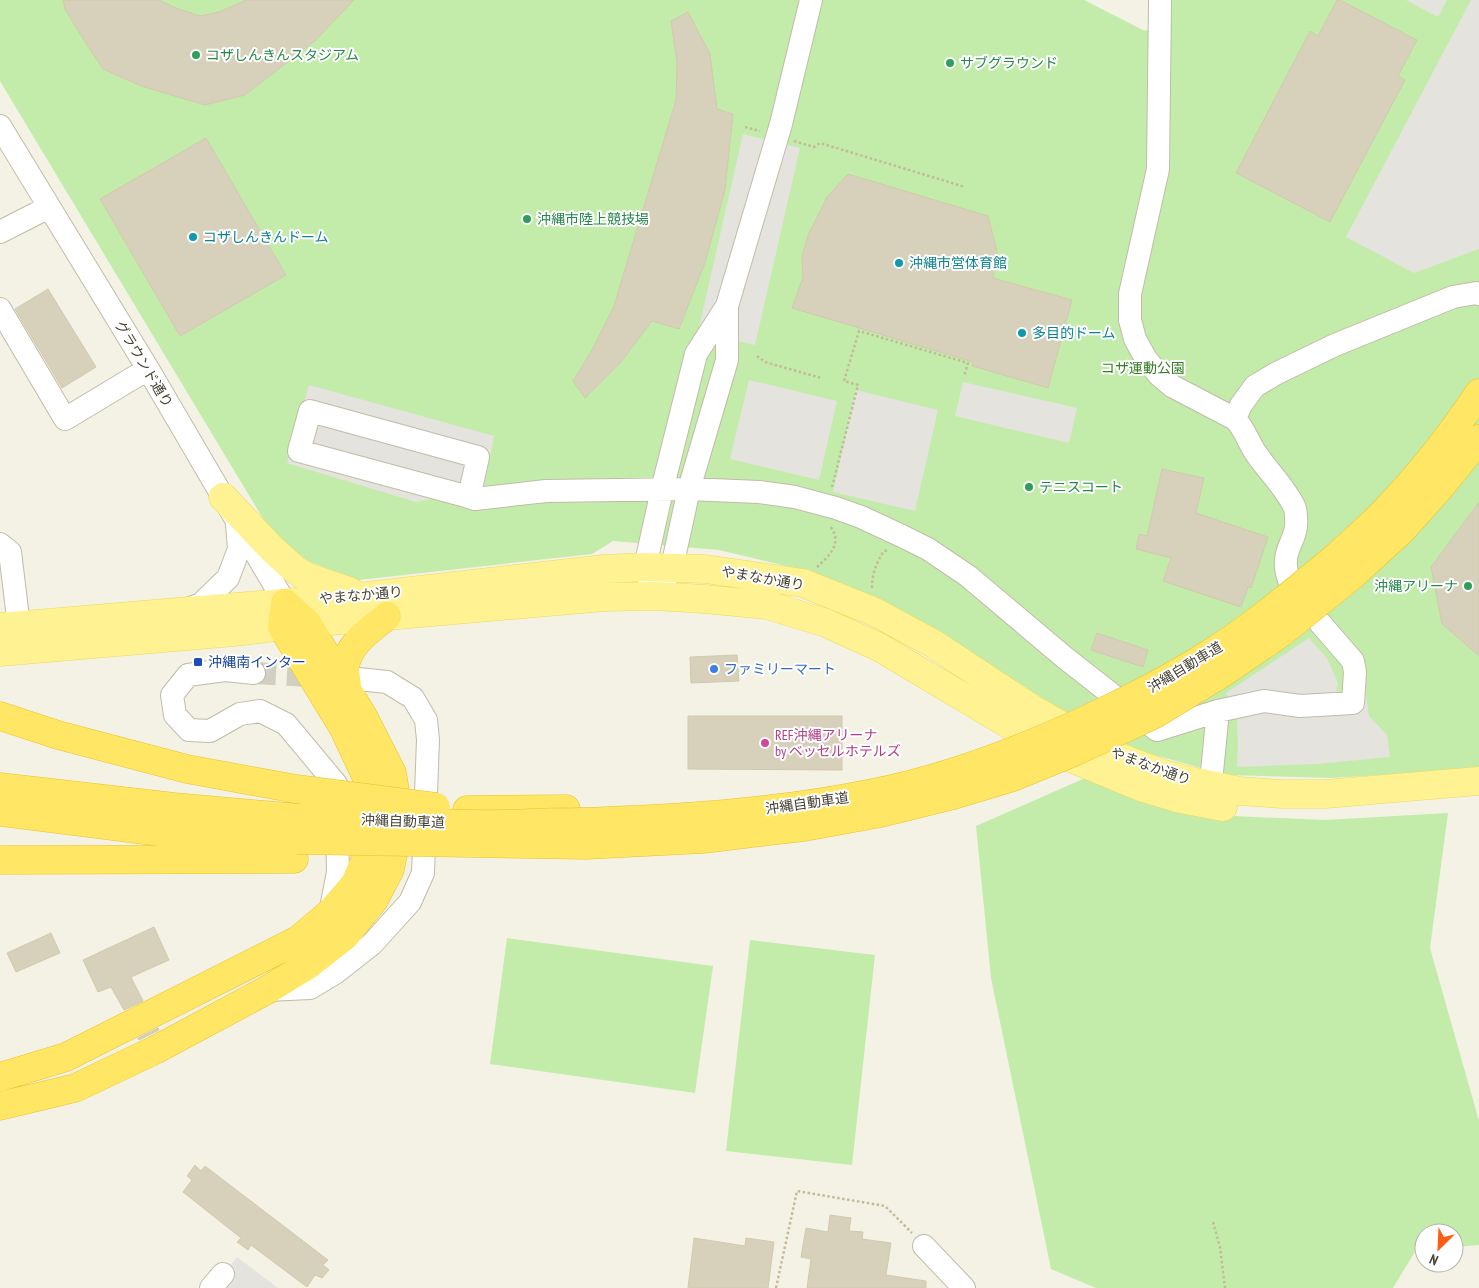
<svg xmlns="http://www.w3.org/2000/svg" width="1479" height="1288" font-family="'PT Sans Narrow','Noto Sans JP',sans-serif">
	<rect width="100%" height="100%" fill="#f4f2e5"/>
	<path fill="#c3ecab" d="M0,0H1084L1143,30L1165,33L1163,0H1479V769L1330,778L1226,775L1126,747L807,571L719,550L613,541L592,554L359,580L305,560L268,527L0,81Z
		M1085,778L1189,814L1325,820L1448,813L1430,948L1479,1121V1245L1454,1247V1233H1424V1249L1416,1250L1393,1288H1096L1051,1269L991,978L976,826Z
		M507,938L713,966L695,1093L490,1064Z
		M750,940L875,955L852,1165L726,1151Z"/>
	<path fill="#e4e3de" d="M1406,0H1447L1438,17Z
		M1471,0H1479V249L1414,273L1346,237Z
		M743,134L800,148L755,345L698,332Z
		M749,380L837,401L819,480L730,459Z
		M963,382L1077,408L1069,443L955,416Z
		M309,385L494,436L484,488L416,502L287,463Z
		M856,390L938,410L915,511L833,492Z
		M1309,638L1327,658L1338,683L1336,691L1366,696L1369,716L1387,735L1390,757L1317,764L1237,767L1238,746L1237,717L1226,693Z
		M237,1257L278,1288H213Z"/>
	<path fill="#d7d0ba" stroke="#d2caac" d="M63,0H159L176,8L200,16L219,12L246,0H354L316,40L245,95L205,105L141,86L103,69L80,34L65,9Z
		M1337,0H1340L1417,40L1398,76L1405,80L1330,222L1236,173L1310,31L1318,36Z
		M688,12L710,54L717,109L733,114L725,190L705,263L679,329L652,321L621,362L585,398L573,381L592,350L614,306L676,100L677,63L671,21Z
		M206,138L286,275L180,336L100,199Z
		M848,174L988,216L997,251L993,278L1072,300L1048,388L972,366L973,362L792,308L803,277L802,257L808,235L827,197Z
		M48,289L96,367L62,388L15,309Z
		M1162,469L1204,478L1196,513L1268,537L1251,588L1248,587L1241,607L1163,581L1171,558L1136,549L1139,534L1147,536Z
		M1479,502V656L1442,624L1431,567Z
		M1097,633L1148,650L1143,667L1091,650Z
		M737,655L739,681L691,683L690,657Z
		M688,716H842V770L688,769Z
		M154,927L169,960L131,977L143,1001L124,1010L111,987L98,992L83,960Z
		M51,933L60,953L16,972L7,953Z
		M158,1028L159,1030L139,1040L138,1038Z
		M195,1165L201,1171L205,1166L328,1260L323,1265L329,1270L322,1278L315,1275L307,1287L251,1245L248,1250L237,1242L241,1238L183,1192L192,1180L187,1176Z
		M830,1215L851,1218L849,1231L863,1232L862,1239L891,1243L886,1275L926,1281V1288H807L811,1259L801,1257L806,1228L828,1232Z
		M694,1238L745,1246L746,1238L774,1242L768,1288H688Z"/>
	<g fill="none" stroke-linecap="round" stroke-linejoin="round">
		<path stroke="#d1cfc2" stroke-width="22" stroke-dasharray="22 11" stroke-linecap="butt" d="M254,673L326,677"/>
		<g stroke="#c0bca7" stroke-width="24">
			<path id="minor" d="M1160,0L1158,169L1130,294V320L1135,339L1146,359L1159,375L1172,386L1235,419C1244,428 1248,441 1255,452C1267,470 1284,486 1294,506C1295,508 1296,513 1296,517C1299,542 1278,549 1289,580
				M0,126L148,369L285,603
				M0,232L49,207
				M0,309L65,419L148,369
				M1235,419L1241,405L1255,386L1277,373L1335,345L1453,297L1476,293L1479,294
				M469,497L478,457L310,411L299,451L469,497L475,499L546,491L689,489L759,492L795,497L836,508L861,517L902,536L928,549L968,576L1064,657L1157,730L1218,711L1264,701L1300,706L1353,703L1355,672L1353,661L1320,623
				M0,544L10,552L19,626
				M650,582L645,567L662,490L696,354L727,306L781,124L811,0
				M663,583L672,567L689,489L727,360V306
				M186,610L201,604L228,578L239,549L237,524
				M254,673L225,670L188,675L172,695L175,715L189,730L210,731L240,714L260,711L286,724L336,784L338,872L330,913
				M1209,802L1218,711
				M267,990L310,988L335,973L372,944L410,902L423,873L428,740L426,720L413,698L387,682L358,679
				M924,1246L964,1288
				M211,1288L223,1274"/>
		</g>
		<g stroke="#edda5b" stroke-width="29">
			<path id="major" d="M223,497L272,549L293,568L305,576L351,592
				M0,627L367,596L604,569L645,567L705,569L803,583L875,612L934,644L1034,710L1114,755L1164,774L1191,781L1239,791L1282,794H1325L1479,781
				M0,652L234,632L307,623L605,597L655,596L704,599L767,605L826,623L879,647L1054,751L1141,787L1181,799L1223,807"/>
		</g>
		<g stroke="#e9c32a" stroke-width="29">
			<path id="highway" d="M1336,557C1352,542 1369,528 1384,512C1419,476 1451,435 1479,393
				M1354,574L1402,530L1443,484L1479,439
				M347,690C347,683 345,674 345,667C348,644 370,630 387,616
				M0,716L58,735L187,769L296,789
				M0,787L174,807L299,818
				M467,810L566,809
				M0,812L169,833L297,840
				M0,860L294,859
				M0,1077L66,1057L298,940L330,913L355,884L369,851L374,815L366,776L344,729L282,627L285,603
				M0,1106L75,1088L155,1050L267,990L308,965L345,936L374,900L390,869L400,820L392,773L364,718L307,623L285,603"/>
		</g>
		<path stroke="#c3bb97" stroke-width="2.5" stroke-dasharray="2.5 2.5" stroke-linecap="butt" d="M745,127L760,131
			M794,141L814,147L820,143L965,187
			M757,356L765,362L821,378
			M832,487L858,385L844,381L859,331L968,363L964,376
			M817,567C830,555 843,543 830,526
			M872,588C872,574 876,563 884,551L889,550
			M1213,1222L1220,1247L1225,1288
			M776,1288L797,1191L885,1206L912,1233"/>
		<use href="#minor" stroke="#fff" stroke-width="22"/>
		<use href="#major" stroke="#fff293" stroke-width="28"/>
		<use href="#highway" stroke="#ffe665" stroke-width="28"/>
		<g stroke="#e9c32a" stroke-width="29" stroke-linecap="butt">
			<path id="highway-bridge" d="M296,789L436,807
				M299,818C358,820 417,823 476,824C509,825 542,822 575,822C675,819 775,813 873,793C949,778 1022,750 1092,717C1132,698 1171,678 1209,654C1254,626 1295,591 1336,557
				M297,840L586,845L703,839L804,827L881,813L950,796L1013,777L1074,752L1155,714L1224,672L1281,633L1354,574"/>
		</g>
		<use href="#highway-bridge" stroke="#ffe665" stroke-width="28"/>
	</g>
	<g fill="#2e9e5b" stroke="#fff" stroke-width="2">
		<circle cx="196" cy="55" r="5"/>
		<circle cx="950" cy="63" r="5"/>
		<circle cx="527" cy="219" r="5"/>
		<circle cx="1029" cy="487" r="5"/>
		<circle cx="1468" cy="586" r="5"/>
	</g>
	<g fill="#0f9aa8" stroke="#fff" stroke-width="2">
		<circle cx="193" cy="237" r="5"/>
		<circle cx="899" cy="263" r="5"/>
		<circle cx="1022" cy="333" r="5"/>
	</g>
	<rect fill="#1a4fb4" stroke="#fff" stroke-width="2" x="193" y="657" width="10" height="10" rx="2.5"/>
	<circle fill="#3f7fe0" stroke="#fff" stroke-width="2" cx="714" cy="669" r="5"/>
	<circle fill="#d1479c" stroke="#fff" stroke-width="2" cx="765" cy="743" r="5"/>
	<g text-anchor="middle" stroke-width="4" stroke-linejoin="round" paint-order="stroke">
		<g font-size="14" fill="#27864d" stroke="#fff" text-anchor="start">
			<text x="206" y="60">コザしんきんスタジアム</text>
			<text x="960" y="68">サブグラウンド</text>
			<text x="537" y="224">沖縄市陸上競技場</text>
			<text x="1039" y="492">テニスコート</text>
			<text x="1458" y="591" text-anchor="end">沖縄アリーナ</text>
		</g>
		<g font-size="14" fill="#0d838f" stroke="#fff" text-anchor="start">
			<text x="203" y="242">コザしんきんドーム</text>
			<text x="909" y="268">沖縄市営体育館</text>
			<text x="1032" y="338">多目的ドーム</text>
		</g>
		<g font-size="14" fill="#474334" stroke="#fff">
			<text transform="translate(144 364) rotate(59)" y="5">グラウンド通り</text>
			<text transform="translate(763 578) rotate(10)" y="5">やまなか通り</text>
			<text transform="translate(361 595) rotate(-5)" y="5">やまなか通り</text>
			<text transform="translate(1185 667) rotate(-31)" y="5">沖縄自動車道</text>
			<text transform="translate(1151 766) rotate(20)" y="5">やまなか通り</text>
			<text transform="translate(807 803) rotate(-8)" y="5">沖縄自動車道</text>
			<text transform="translate(403 821) rotate(2)" y="5">沖縄自動車道</text>
		</g>
		<g font-size="14" fill="#367d23" stroke="#fff">
			<text x="1143" y="373">コザ運動公園</text>
		</g>
		<g font-size="14" fill="#164399" stroke="#fff" text-anchor="start">
			<text x="208" y="667">沖縄南インター</text>
		</g>
		<g font-size="14" fill="#366cbe" stroke="#fff" text-anchor="start">
			<text x="724" y="674">ファミリーマート</text>
		</g>
		<g font-size="14" fill="#b23c85" stroke="#fff" text-anchor="start">
			<text x="775" y="740">REF沖縄アリーナ<tspan x="775" dy="16">by ベッセルホテルズ</tspan></text>
		</g>
	</g>
	<g transform="translate(1439 1248) rotate(204)"><circle r="24" fill="#ffffff" stroke="#b5b4ae"/>
	<path d="M0-4L9 19L0 12L-9 19Z" fill="#ff5d11"/>
	<text y="-8" font-size="14" font-weight="bold" text-anchor="middle" fill="#474334">N</text>
	</g>
</svg>
